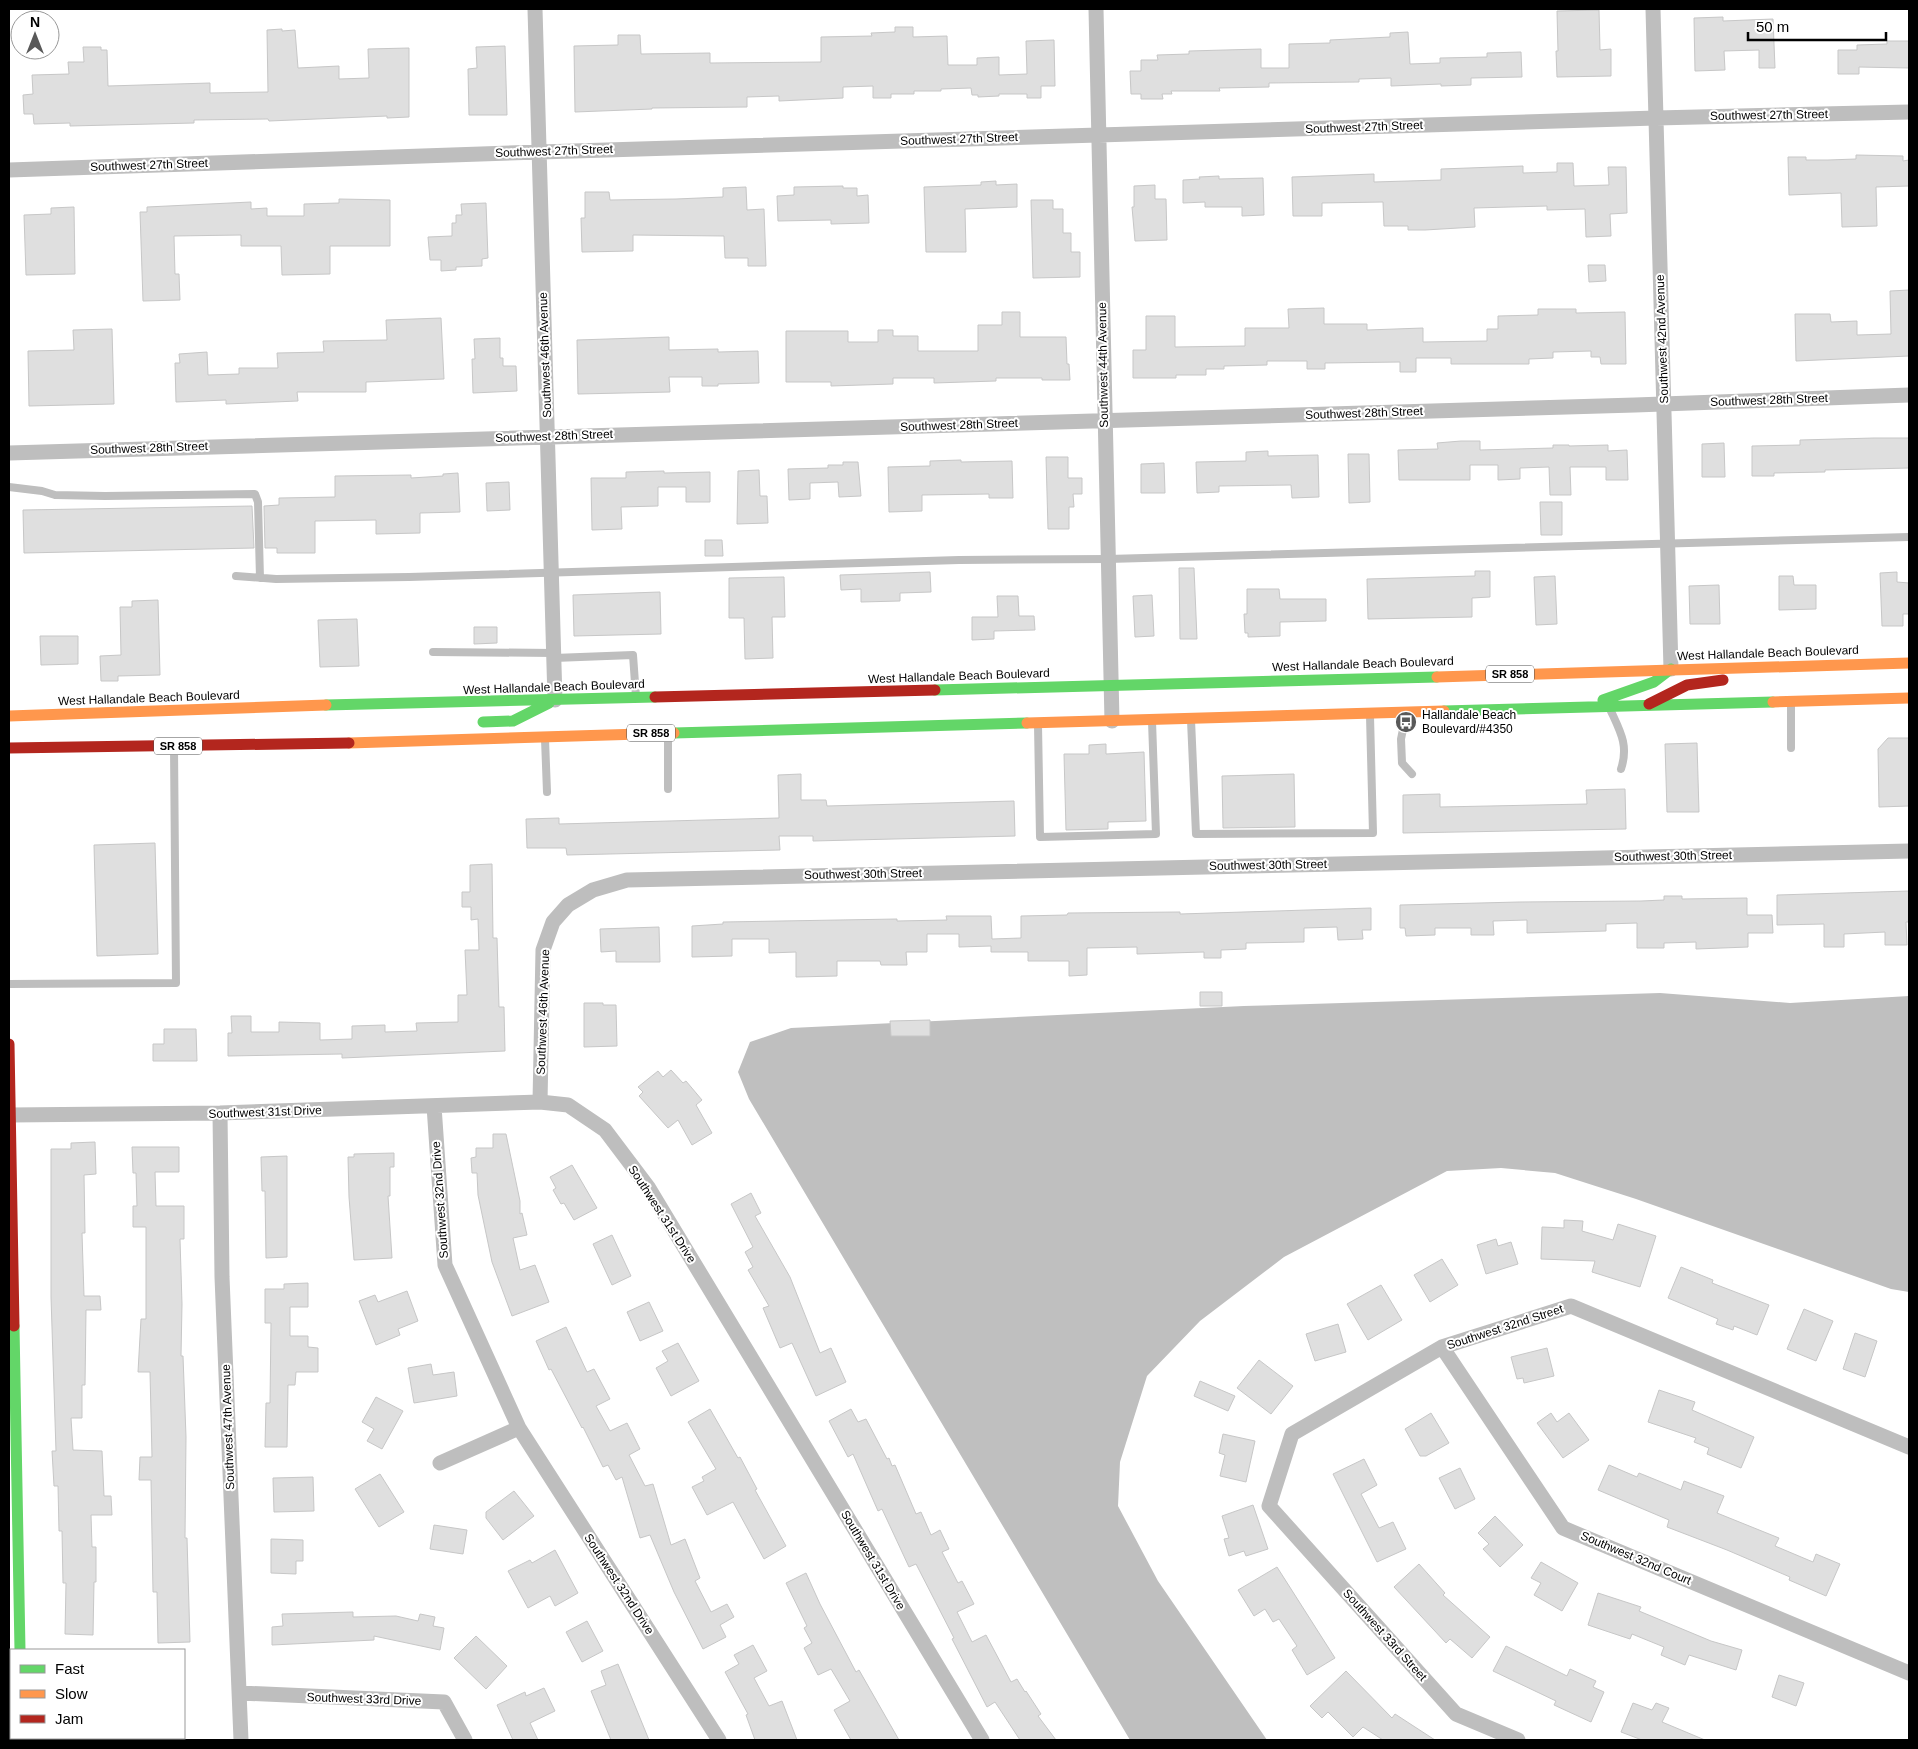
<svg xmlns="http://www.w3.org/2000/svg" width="1918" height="1749" font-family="Helvetica,sans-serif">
	<rect width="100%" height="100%" fill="#fff"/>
	<path fill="#bfbfbf" d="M1660,993L1790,1003L1909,996V1292L1891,1289L1636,1199L1555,1173L1501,1168L1447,1171L1284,1257L1200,1321L1147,1376L1120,1462L1118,1506L1158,1581L1267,1740H1130L749,1099L738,1072L750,1042L791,1028L1244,1006Z"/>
	<path fill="#dfdfdf" stroke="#c7c7c7" d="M1599,10L1600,50L1611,49V76L1557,77L1556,51H1558L1557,11Z
		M1723,17V21L1773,19L1775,68H1759V50L1724,51L1725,70L1695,71L1694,18Z
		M895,27H913V37L947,36L948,65H977V58L999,57V75L1027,74L1026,41L1054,40L1055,86H1041V98H1027V94H999V96L978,97V95H972L971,88L941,89V91H914V94H891V98H873V86L843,87V98L779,101V96L747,97V107L652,108V109L575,112L574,46L618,45V35H640L641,54L710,53V63L821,62V37L872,36L871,33L895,32Z
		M282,29V31L295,30L298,68L339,66V79L369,78L368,49L409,48V117L387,118V116L269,121L268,119L194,120V123L70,126V123L34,124L33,114H24L23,95L33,94L32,75L69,74L68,62H84L83,47H101V50H107L108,86L210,83V93L268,92L267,30Z
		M1408,32L1410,64L1440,63V58L1487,57V53L1521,52L1522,77L1471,78V85L1441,86V84L1391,86V78L1359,79V82L1269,83V87L1219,88L1220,91H1171L1172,94H1162L1163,99H1141V94H1131L1130,71H1141V60H1158L1157,55L1189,54V51L1261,49V68H1289V44L1330,43V40L1390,37V33Z
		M1887,41H1909V68L1859,67V74H1838V50H1857V45L1887,44Z
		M505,46L507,115H469L468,69L477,68L476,47Z
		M1856,155L1903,156V161L1909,160V186L1876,187L1877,226L1842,227L1841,193L1789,195L1788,157H1806V160H1828L1856,159Z
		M1557,163H1573L1574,186L1609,185L1608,167H1626L1627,213L1610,214L1611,236L1586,237L1585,209L1547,210V206L1474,208L1475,227L1425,230H1408V226H1384L1383,202L1322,203V216H1293L1292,177L1374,174V182L1441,180V169L1523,166V173L1557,172Z
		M1219,176V179L1263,178L1264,215L1242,216V207H1205V202L1183,203V180L1200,179L1199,177Z
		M996,181V185L1017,184V207L965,209L966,252H926L924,187L981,185V182Z
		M1155,185V199H1166L1167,240L1135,241L1132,207H1134V186Z
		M843,186V188H857V196L868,195L869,223L831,224V220L778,221L777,196L794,195V187Z
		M746,187L747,210L764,209L766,266H748V258H725L724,236L633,235V251L582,252L581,218H585V192H609L610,200L676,199L723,197V188Z
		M339,199L390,200V246H330V274L282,275L281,246H241V235L174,236L175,274H179L180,300L143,301L140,212H147V207L251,202V209L267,208V216H304V204L339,203Z
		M1031,200H1053V209H1063V233H1071V252H1080V277L1033,278Z
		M486,203L488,258L482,259V266L456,267V270L441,271V260H430L428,237L452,236V223H456V215H462L461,204Z
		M74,207L75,274L26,275L24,215L51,214V208Z
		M1588,265H1605L1606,281L1589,282Z
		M1909,290V356L1796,361L1795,314H1830L1831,322L1857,321V335L1891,334L1890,291Z
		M1324,308V324H1367V330L1423,328V342L1487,341V329H1498V316L1538,315V309H1576V313L1625,312L1626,364H1601L1600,357H1591V351L1553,352V358L1529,359V364H1451V358H1416V372H1400V362L1325,363V369H1307V361H1267V365L1224,366V369H1206V375H1176V378H1133V350H1146V316H1175V347L1245,346V328H1289L1288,309Z
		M1002,312H1020V337H1066L1067,364H1069L1070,380H1042V378H996V381L934,383V378H893V384L831,386V382H786V331H848V342H878V330H893V336H918V351H978V325H1002Z
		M441,318L444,379L366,382V392H297L298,401L226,404V400L176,402L175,363H180L179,354L207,352L208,375L239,374V368H278L277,353L324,352L323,341L387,340L386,320Z
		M112,329L114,404L29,406L28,351L74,350L73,330Z
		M669,337V350L718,349V352L758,351L759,383L718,384V386H702V377H669L670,392L578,394L577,340Z
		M500,338V358H503V366H516L517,391L473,393L472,359H475L474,339Z
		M1874,438H1909V468L1825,470V472L1774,473V476H1752V446L1800,445V440Z
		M1461,441H1480V450L1553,448V445H1569V446L1608,445V451L1627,450L1628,480H1606V467H1570L1571,495H1550L1549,467L1520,468V479L1498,480V465H1470V480H1399L1398,450L1438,449L1437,443Z
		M1724,443L1725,477H1702V444Z
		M1268,451V456L1318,455L1319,497L1292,498L1291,485L1219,486V492L1197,493L1196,462L1246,461V452Z
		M1348,454H1369L1370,502L1349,503Z
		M1046,457H1068V478H1082V494H1073L1074,507H1069V529H1048Z
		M961,460V462L1012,461L1013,498H989V494L922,495V511L889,512L888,467L930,466V461Z
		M843,462H858L861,496L839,497L838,482L810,483V499L789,500L788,469L828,468V465H843Z
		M1164,463L1165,493H1141V464Z
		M759,470L760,496H767L768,523L737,524L738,471Z
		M664,471V473L710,472V502H686V487H658V506L621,507L622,529L592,530L591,478H626V472Z
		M458,473L460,512L420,513V533L376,534V520L315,521V553H277V548H265L264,506L279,505V498L335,497V476L411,475V478L443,476V474Z
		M509,482L510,510L487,511L486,483Z
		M1540,502H1562V535H1541Z
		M252,506L254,548L24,553L23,510Z
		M705,540H722L723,556H705Z
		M1179,568H1194L1197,639H1180Z
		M1475,571H1490V597L1472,598V617L1368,619L1367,579L1475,576Z
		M930,572L931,592L900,593V601L861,602V589L841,590L840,575Z
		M1897,572V582L1909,583V614H1903V626H1882L1880,573Z
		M1555,576L1557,624L1536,625L1534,577Z
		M1779,576H1793L1794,585H1816V609L1779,610Z
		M784,577L785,617H772L773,658L745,659L744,618H729V578Z
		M1719,585L1720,624H1690L1689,586Z
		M1247,589H1279L1280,599H1326V621L1280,622V636L1248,637V633H1245L1244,614H1247Z
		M660,592L661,634L574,636L573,595Z
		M1152,595L1154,636L1135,637L1133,596Z
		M997,596H1018L1019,616H1034L1035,630L994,631V639L972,640V617H998Z
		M158,600L160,675L118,676V681H101L100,656L121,655L120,607H132V601Z
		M357,619L359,666L320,667L318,620Z
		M474,627H497V643L474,644Z
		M40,636H78V664L41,665Z
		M1888,738H1909V806L1879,807L1878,749Z
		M1697,743L1699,812H1667L1665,744Z
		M1106,744V754L1144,752L1146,821L1108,822V829L1066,830L1064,754H1089V745Z
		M801,774V800H826L827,806L1014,801L1015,836L813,841V836H779L780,850L567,855L566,848H527L526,819L559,818V824L779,818L778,775Z
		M1294,774L1295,827L1223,828L1222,776Z
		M1625,789L1626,829L1403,833V795L1440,794V807L1587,804L1586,790Z
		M155,843L158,954L97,956L94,845Z
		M492,864L493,938H497L499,1007H504L505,1051L342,1058V1054L228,1056V1033H232L231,1016H251V1032H279V1022L320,1023V1040L352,1039V1026L385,1025V1032L417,1031L416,1023L458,1022V995H467L465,950H479L478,919L471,920V907H462V892H470V865Z
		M1909,891V922H1906L1907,945H1885V932L1844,934V947H1824V924L1777,925V895Z
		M1664,896H1682V899L1747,898V915H1772L1773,933H1748V947L1696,949V942L1664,943V948H1637V923L1606,924V931L1527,933V920L1493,921L1494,935H1471V928H1435V935L1406,936L1405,928H1400V905L1519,902L1641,901L1664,900Z
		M1371,908V930H1362L1363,939L1338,940L1337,927L1304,928V942L1246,943V949L1221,950V958H1204V952L1137,954V947L1087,948V975L1069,976V961H1028V952H991V946L959,947V934H927V952H906L907,965H881L880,961H837V976L796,977V952L769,953V939H732V956L692,957V926L723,924V922L897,919V921L947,920L946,916H991L992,939L1021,938V916L1067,915L1068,913L1180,912V914Z
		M659,927L660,962H616V951L601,952L600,929Z
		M1200,992H1222V1006H1200Z
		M584,1003H603V1005H616L617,1046L584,1047Z
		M930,1020V1036H891L890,1021Z
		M164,1029H196L197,1061H153V1044H164Z
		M671,1070L683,1083L686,1081L702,1100L696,1105L712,1133L692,1145L678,1120L668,1128L639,1096L643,1092L638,1087L658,1071L663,1077Z
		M493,1134H506L520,1201V1214L522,1213L527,1235L513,1238L520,1270L535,1265L549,1302L512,1316L492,1262L478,1195L477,1173H472L471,1158L476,1157V1148H493Z
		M95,1142L96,1174L84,1175L85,1233H82L84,1296H100L101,1310H86L85,1385H82V1418H71L73,1450L102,1451L104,1496H111L112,1515H91L92,1547H96V1582H94L93,1635L65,1634L66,1583H63L62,1531H59L58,1486H54L52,1451H56L51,1297V1149H71V1143Z
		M132,1147H179V1172H155L156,1206H184V1239H180L182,1304L181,1356H183L186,1437L185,1538H187L190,1642L158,1643L157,1592H153L151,1480H139L140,1457H152L150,1372H138L141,1319H146V1227H133V1206H137L136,1173H133Z
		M394,1153V1167H390V1196H388L392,1258L354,1260L349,1197L348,1157H354V1154Z
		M287,1156V1257L266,1258L265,1191H262L261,1157Z
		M572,1165L597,1208L574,1220L564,1203L561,1204L553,1190L556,1188L550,1177Z
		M751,1193L761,1213L755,1216L790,1277L820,1353L831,1348L846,1382L816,1396L792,1343L780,1348L763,1308L769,1306L748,1270L753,1267L745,1252L753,1247L731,1204Z
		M1564,1220L1583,1221L1582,1231L1613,1240L1618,1224L1656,1236L1640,1287L1592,1272L1595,1261L1541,1259L1542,1227L1564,1228Z
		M612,1235L631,1276L612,1285L593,1244Z
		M1496,1239L1498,1246L1511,1242L1518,1264L1486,1274L1477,1245Z
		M1442,1259L1458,1285L1430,1302L1414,1275Z
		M1681,1267L1713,1280L1712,1283L1769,1305L1757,1335L1734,1326L1733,1330L1716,1324L1718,1319L1668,1298Z
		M308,1283V1307H290V1336H308V1347L318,1348V1372H296L295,1385H288L287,1447H265L266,1403H270L271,1323H265V1289H284V1284Z
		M1381,1285L1402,1320L1368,1340L1347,1304Z
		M407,1291L418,1321L398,1329L400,1335L376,1345L359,1301L375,1295L378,1302Z
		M649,1302L663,1331L640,1341L627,1312Z
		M1804,1309L1833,1321L1816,1361L1787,1349Z
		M1338,1324L1346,1352L1315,1361L1306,1334Z
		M566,1327L587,1372L594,1369L610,1399L596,1406L610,1431L627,1423L640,1449L629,1455L645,1486L653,1484L671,1545L685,1539L700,1578L695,1581L711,1612L727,1604L734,1617L720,1625L726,1637L703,1649L674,1592L650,1535L640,1538L622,1477L616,1480L608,1465L603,1467L583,1427L582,1428L551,1369L549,1370L536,1341Z
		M1855,1333L1877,1341L1865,1377L1843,1369Z
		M678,1343L699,1381L671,1396L656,1368L668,1361L662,1351Z
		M1547,1348L1554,1376L1524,1383L1523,1378L1517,1379L1511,1357Z
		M1259,1360L1293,1386L1271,1414L1237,1388Z
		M431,1364L433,1375L454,1372L457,1396L414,1403L408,1368Z
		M1200,1381L1235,1396L1228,1411L1194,1396Z
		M1659,1390L1695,1402L1692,1410L1754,1437L1741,1468L1707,1454L1709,1448L1694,1442L1696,1438L1648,1422Z
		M376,1397L403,1411L382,1449L367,1441L374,1429L362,1422Z
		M710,1409L738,1458L740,1457L757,1489L755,1490L786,1546L764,1559L733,1502L707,1515L692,1487L704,1481L702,1477L716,1469L688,1422Z
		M851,1409L858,1422L866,1419L887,1459L889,1458L892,1466L895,1465L916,1514L921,1512L931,1535L940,1530L949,1549L942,1552L958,1583L962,1581L974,1604L957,1612L972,1642L986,1635L1011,1682L1017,1679L1025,1692L1026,1691L1041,1714L1038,1716L1056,1740H1020L995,1702L987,1707L952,1639L954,1638L916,1564L909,1567L882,1509L878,1511L853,1454L848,1457L829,1421Z
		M1431,1413L1449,1443L1426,1456H1420L1405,1429Z
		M1551,1413L1557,1422L1569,1413L1589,1440L1563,1458L1537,1423Z
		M1223,1434L1255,1441L1246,1482L1220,1476L1225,1455L1219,1453Z
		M1364,1459L1377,1485L1361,1494L1379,1528L1393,1522L1406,1549L1377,1562L1333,1474Z
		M1609,1465L1637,1477L1639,1473L1681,1490L1684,1481L1724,1496L1717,1513L1779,1538L1775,1546L1813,1562L1816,1554L1840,1564L1826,1596L1789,1580L1790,1577L1727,1550L1667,1527L1669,1520L1598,1490Z
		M1460,1468L1475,1499L1455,1509L1439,1478Z
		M380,1474L404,1512L379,1527L355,1489Z
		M313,1477L314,1511L274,1512L273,1478Z
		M514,1491L534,1516L503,1540L486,1518V1512Z
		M1253,1505L1268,1549L1246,1556L1244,1551L1229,1556L1224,1539L1229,1538L1222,1516Z
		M1495,1516L1523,1545L1500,1567L1483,1549L1489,1544L1478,1533Z
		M434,1525L467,1530L463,1554L430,1549Z
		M271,1539L303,1540V1561H296V1574L271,1573Z
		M555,1550L578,1593L555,1606L550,1596L528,1608L508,1571L530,1560L532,1563Z
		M1541,1562L1578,1583L1562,1611L1534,1595L1541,1583L1531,1578Z
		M1419,1564L1445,1593L1443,1595L1490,1637L1472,1658L1450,1639L1446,1643L1394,1587Z
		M1277,1567L1335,1658L1307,1675L1292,1650L1297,1646L1279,1619L1273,1622L1265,1609L1254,1616L1238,1590Z
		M806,1573L820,1604L856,1672L859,1670L899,1740H851L834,1710L850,1701L831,1669L818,1675L804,1648L812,1643L804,1628L807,1626L786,1583Z
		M1598,1593L1641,1607L1639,1611L1711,1641L1742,1650L1736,1670L1689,1655L1685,1665L1661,1655L1664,1647L1632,1634L1630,1639L1588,1625Z
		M353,1612V1617L396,1616L418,1621L420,1614L435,1617L433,1626L444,1628L440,1650L374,1636V1640L272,1645V1627L283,1626L282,1614Z
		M587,1621L603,1651L582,1662L566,1632Z
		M476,1636L507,1666L486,1689L454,1658Z
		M753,1645L767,1671L754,1678L769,1706L782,1701L797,1740H755L746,1715L748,1714L725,1672L739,1664L734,1655Z
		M1506,1646L1567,1676L1570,1669L1596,1681L1593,1687L1604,1692L1591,1722L1554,1705L1556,1701L1493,1671Z
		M618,1664L649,1740H611L591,1691L606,1685L601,1671Z
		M1346,1671L1392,1718L1395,1714L1435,1740H1383L1363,1727L1353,1737L1328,1712L1322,1718L1310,1706Z
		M1779,1675L1804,1683L1796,1706L1772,1697Z
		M544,1688L555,1711L530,1723L538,1740H513L497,1705L525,1692L526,1696Z
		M1633,1703L1652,1710L1656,1703L1669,1708L1662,1722L1705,1740H1642L1621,1732Z"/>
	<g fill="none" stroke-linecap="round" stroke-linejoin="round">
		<path stroke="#bebebe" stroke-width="8" d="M9,487L42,491L55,495L105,496L255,494L258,502L260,578
			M236,576L276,579L409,577L959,560L1108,559L1909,537
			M433,652L554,653
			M554,658L633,655L636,697
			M1610,709C1620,731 1629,745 1621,769
			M1406,715L1401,739L1402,763L1412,774
			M1191,720L1196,834L1373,833L1370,716
			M1038,725L1040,837L1156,834L1152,721
			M668,736V789
			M545,739L547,792
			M1791,748V704
			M9,984L176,983L174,747"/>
		<path stroke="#bebebe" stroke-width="15" d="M535,9L555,700
			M1096,9L1112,721
			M1653,9L1671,669
			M9,170L540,152L1656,118L1909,112
			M9,453L1635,405L1909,395
			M540,1102L543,950L553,922L568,905L593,890L627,880L1909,851
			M434,1106L445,1265L519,1428L719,1740
			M220,1113L222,1277L241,1740
			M10,1115L220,1113L540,1102L568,1105L605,1130L648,1187L982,1740
			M1442,1347L1563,1528L1909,1673
			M440,1463L519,1428
			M240,1693L444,1702L465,1740
			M1518,1740L1456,1714L1269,1506L1292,1434L1442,1347L1571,1306L1909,1447"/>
		<path stroke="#63d668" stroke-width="11" d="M935,690L1437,677
			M1603,700L1654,682L1671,669
			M326,705L655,697
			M1444,711L1773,702
			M483,722L513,721L549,703
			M674,733L1027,723
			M14,1326L20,1650"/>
		<path stroke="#ff974d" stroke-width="11" d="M1437,677L1909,663
			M1773,702L1909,698
			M9,716L326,705
			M1027,723L1444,711
			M349,743L674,733
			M21,1738V1740"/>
		<path stroke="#b3261e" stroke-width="11" d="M655,697L935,690
			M1649,704L1687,685L1723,680
			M9,748L349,743
			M9,1044L14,1326"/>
	</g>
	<defs>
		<g id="bus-disc" transform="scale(1.125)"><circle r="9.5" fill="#595959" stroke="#fff"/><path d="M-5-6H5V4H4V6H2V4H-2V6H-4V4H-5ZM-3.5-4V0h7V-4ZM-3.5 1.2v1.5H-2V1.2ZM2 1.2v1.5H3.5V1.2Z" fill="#fff"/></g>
	</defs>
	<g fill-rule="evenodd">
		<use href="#bus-disc" x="1406" y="722"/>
	</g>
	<g text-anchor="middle" stroke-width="4" stroke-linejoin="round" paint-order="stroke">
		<g fill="#fff" stroke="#4c4c4c" stroke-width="1">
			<rect x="1486" y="665.5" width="48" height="17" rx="4"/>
			<rect x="627" y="724.5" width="48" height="17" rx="4"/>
			<rect x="154" y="737.5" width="48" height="17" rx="4"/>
		</g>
		<g font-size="11" font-weight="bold" fill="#000">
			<text x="1510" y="678">SR 858</text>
			<text x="651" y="737">SR 858</text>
			<text x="178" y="750">SR 858</text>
		</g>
		<g font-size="12" fill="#000" stroke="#fff">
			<text transform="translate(1769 115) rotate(-1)" y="4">Southwest 27th Street</text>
			<text transform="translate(1364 127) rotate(-2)" y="4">Southwest 27th Street</text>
			<text transform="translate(959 139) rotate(-2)" y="4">Southwest 27th Street</text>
			<text transform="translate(554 151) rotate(-2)" y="4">Southwest 27th Street</text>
			<text transform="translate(149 165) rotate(-2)" y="4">Southwest 27th Street</text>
			<text transform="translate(1662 339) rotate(-92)" y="4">Southwest 42nd Avenue</text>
			<text transform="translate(545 355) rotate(-92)" y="4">Southwest 46th Avenue</text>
			<text transform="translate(1103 365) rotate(-91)" y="4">Southwest 44th Avenue</text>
			<text transform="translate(1769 400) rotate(-2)" y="4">Southwest 28th Street</text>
			<text transform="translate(1364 413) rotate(-2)" y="4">Southwest 28th Street</text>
			<text transform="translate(959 425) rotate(-2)" y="4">Southwest 28th Street</text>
			<text transform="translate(554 436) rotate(-2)" y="4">Southwest 28th Street</text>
			<text transform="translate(149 448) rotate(-2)" y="4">Southwest 28th Street</text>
			<text transform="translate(1768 653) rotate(-2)" y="4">West Hallandale Beach Boulevard</text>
			<text transform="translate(1363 664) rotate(-2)" y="4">West Hallandale Beach Boulevard</text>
			<text transform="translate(959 676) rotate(-2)" y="4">West Hallandale Beach Boulevard</text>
			<text transform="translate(554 687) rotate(-2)" y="4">West Hallandale Beach Boulevard</text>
			<text transform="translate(149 698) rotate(-2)" y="4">West Hallandale Beach Boulevard</text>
			<text transform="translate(1673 856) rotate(-1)" y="4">Southwest 30th Street</text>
			<text transform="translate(1268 865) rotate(-1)" y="4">Southwest 30th Street</text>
			<text transform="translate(863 874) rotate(-1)" y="4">Southwest 30th Street</text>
			<text transform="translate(543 1012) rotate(-88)" y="4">Southwest 46th Avenue</text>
			<text transform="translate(265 1112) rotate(-2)" y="4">Southwest 31st Drive</text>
			<text transform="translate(440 1200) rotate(-94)" y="4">Southwest 32nd Drive</text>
			<text transform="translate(662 1214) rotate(57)" y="4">Southwest 31st Drive</text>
			<text transform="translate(1505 1327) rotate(-18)" y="4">Southwest 32nd Street</text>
			<text transform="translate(228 1427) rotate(-92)" y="4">Southwest 47th Avenue</text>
			<text transform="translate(1636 1558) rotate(23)" y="4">Southwest 32nd Court</text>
			<text transform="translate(873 1560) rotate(59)" y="4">Southwest 31st Drive</text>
			<text transform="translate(619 1584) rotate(57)" y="4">Southwest 32nd Drive</text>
			<text transform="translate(1385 1635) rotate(48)" y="4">Southwest 33rd Street</text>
			<text transform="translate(364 1699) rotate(2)" y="4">Southwest 33rd Drive</text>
		</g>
		<g font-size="12" fill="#000" stroke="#fff" text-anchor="start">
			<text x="1422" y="719">Hallandale Beach<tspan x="1422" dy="14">Boulevard/#4350</tspan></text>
		</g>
	</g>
	<rect width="1918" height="1749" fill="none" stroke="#000000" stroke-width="20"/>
	<rect x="10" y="1649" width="175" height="90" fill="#ffffff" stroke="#999999"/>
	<rect x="20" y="1665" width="25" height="8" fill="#63d668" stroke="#999999"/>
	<text x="55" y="1674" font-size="15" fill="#000000">Fast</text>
	<rect x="20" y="1690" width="25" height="8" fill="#ff974d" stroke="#999999"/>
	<text x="55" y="1699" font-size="15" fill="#000000">Slow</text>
	<rect x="20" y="1715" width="25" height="8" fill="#b3261e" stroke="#999999"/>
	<text x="55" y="1724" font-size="15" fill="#000000">Jam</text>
	<g transform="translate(35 35)"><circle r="24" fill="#ffffff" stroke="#999999"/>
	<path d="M0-4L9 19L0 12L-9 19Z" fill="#595959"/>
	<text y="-8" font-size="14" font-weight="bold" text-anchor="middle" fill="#000000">N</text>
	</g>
	<path d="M1748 32v8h138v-8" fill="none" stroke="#000000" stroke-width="2.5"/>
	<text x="1756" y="32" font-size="15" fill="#000000" stroke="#ffffff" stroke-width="4" paint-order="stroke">50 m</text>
</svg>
